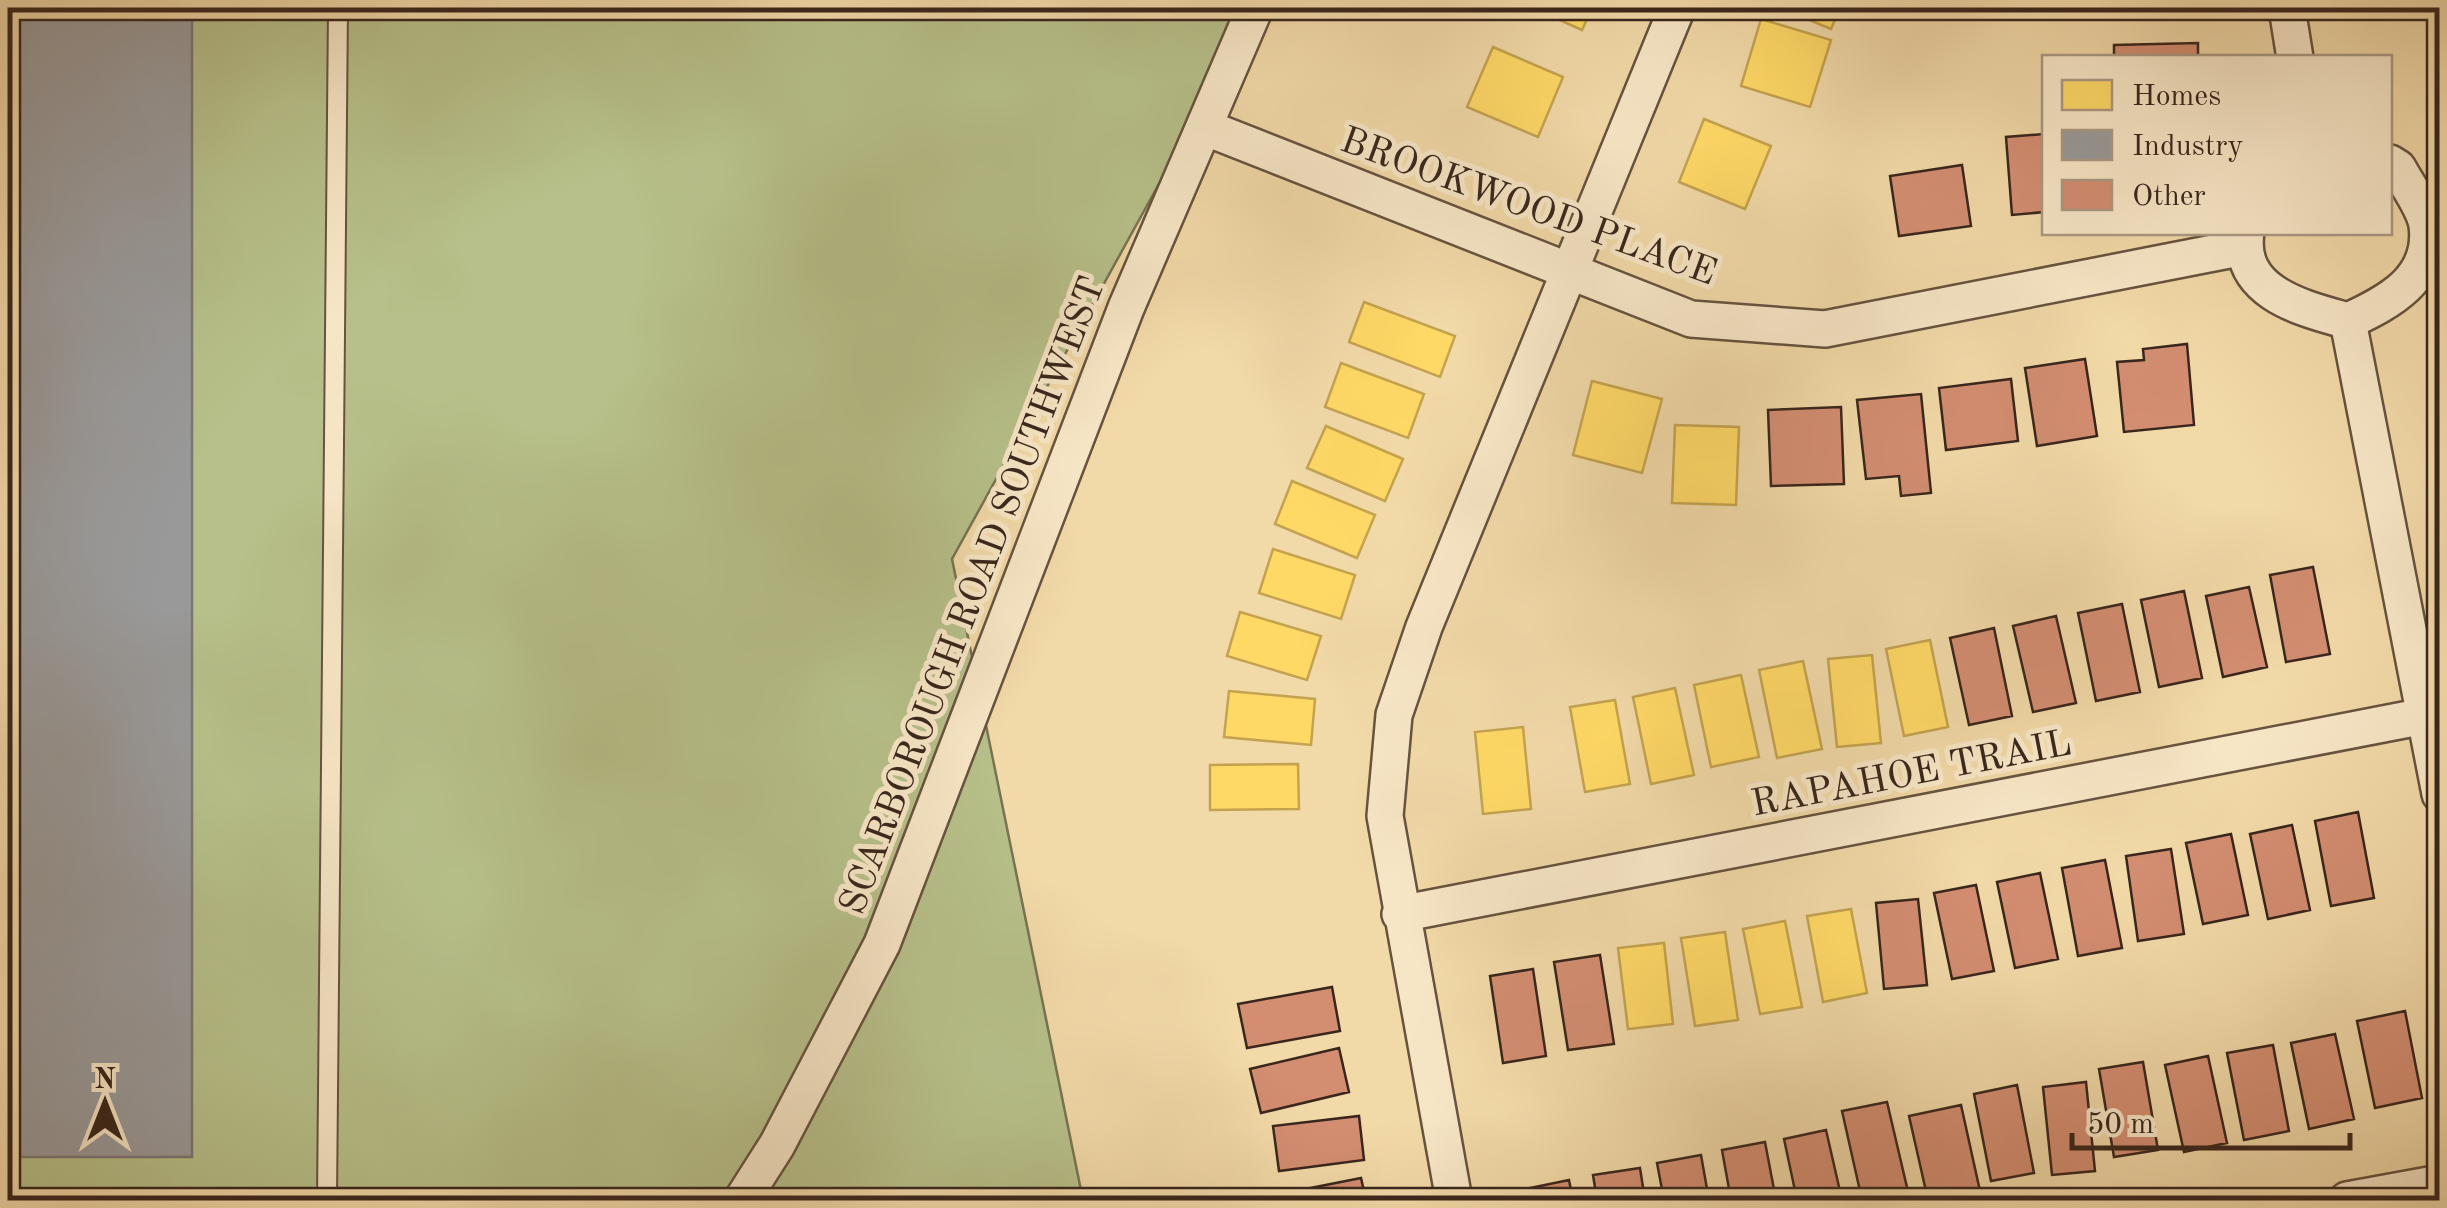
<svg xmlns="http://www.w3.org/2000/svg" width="2447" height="1208" font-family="'Old Standard TT',serif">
	<rect width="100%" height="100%" fill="#f2d9a8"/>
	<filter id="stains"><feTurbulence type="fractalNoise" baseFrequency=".002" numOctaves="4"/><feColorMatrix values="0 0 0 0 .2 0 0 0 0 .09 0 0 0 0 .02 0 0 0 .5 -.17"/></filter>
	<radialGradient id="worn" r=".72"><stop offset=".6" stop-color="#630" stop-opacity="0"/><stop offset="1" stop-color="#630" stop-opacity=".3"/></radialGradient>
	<path fill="#b7c08a" stroke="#787353" stroke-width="2.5" d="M8,8H1256L952,559L1083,1200H8Z"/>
	<path fill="#ffd966" stroke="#c4a350" stroke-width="2.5" d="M1533,8H1592L1582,30Z
		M1781,8H1840L1831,29Z
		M1761,19L1831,40L1810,107L1741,86Z
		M1493,47L1563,77L1538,137L1467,107Z
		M1704,119L1771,146L1745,209L1679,182Z
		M1364,302L1455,336L1440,377L1349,342Z
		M1341,363L1424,394L1408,438L1325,407Z
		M1592,381L1662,399L1642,473L1573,455Z
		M1675,425L1739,427L1736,505L1672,503Z
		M1326,426L1403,459L1385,501L1307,468Z
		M1292,481L1375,515L1357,558L1275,524Z
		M1273,549L1355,575L1341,619L1259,593Z
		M1240,612L1321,636L1307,680L1227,656Z
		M1930,640L1948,727L1904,736L1886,649Z
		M1872,655L1881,743L1837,747L1828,659Z
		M1803,661L1822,749L1777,758L1759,670Z
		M1741,675L1759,757L1711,767L1694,685Z
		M1675,688L1694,775L1651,784L1633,697Z
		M1229,691L1315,699L1311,745L1224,737Z
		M1615,700L1630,784L1585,792L1570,707Z
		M1523,727L1531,809L1483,814L1475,732Z
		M1298,764L1299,809L1210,810V765Z
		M1851,909L1867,993L1823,1002L1807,916Z
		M1785,921L1802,1007L1760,1014L1743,929Z
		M1725,932L1738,1020L1695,1026L1681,938Z
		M1664,943L1673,1024L1628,1029L1618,948Z"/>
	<path fill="#999" stroke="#7c7674" stroke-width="2.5" d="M8,8H192V1157H8Z"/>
	<path fill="#d38d71" stroke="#39261c" stroke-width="2.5" d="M2198,43V58H2114V45Z
		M2044,134V212L2012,215L2006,137Z
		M1962,165L1971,226L1899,236L1890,176Z
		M2187,344L2194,425L2124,432L2117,362L2144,360L2143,349Z
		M2085,359L2097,436L2037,446L2025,368Z
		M2011,379L2018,441L1946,450L1939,388Z
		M1921,394L1931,493L1901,496L1899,476L1866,479L1857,400Z
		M1841,407L1844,484L1771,486L1768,410Z
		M2313,567L2330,654L2286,662L2270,575Z
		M2249,587L2267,667L2223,677L2206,596Z
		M2184,591L2202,678L2159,687L2141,600Z
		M2122,604L2140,692L2096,701L2078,613Z
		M2056,616L2076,703L2033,712L2013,626Z
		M1994,628L2012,716L1969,725L1950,638Z
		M2358,812L2374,898L2331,906L2315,821Z
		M2292,825L2310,910L2268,919L2250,834Z
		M2231,834L2248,915L2203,924L2186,843Z
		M2171,849L2184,934L2138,941L2126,856Z
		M2105,860L2122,948L2078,956L2062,868Z
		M2040,873L2058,959L2015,968L1997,882Z
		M1976,885L1994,971L1952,979L1934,893Z
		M1918,899L1927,985L1884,989L1876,903Z
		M1600,955L1614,1044L1568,1050L1554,962Z
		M1533,969L1546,1056L1503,1063L1490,976Z
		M1332,987L1340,1031L1247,1048L1238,1004Z
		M2405,1011L2422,1098L2375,1108L2357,1021Z
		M2335,1034L2354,1119L2309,1129L2291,1043Z
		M2273,1045L2289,1131L2244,1140L2227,1053Z
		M1339,1048L1349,1092L1261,1113L1250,1069Z
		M2208,1056L2227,1143L2184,1152L2165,1065Z
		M2143,1062L2158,1150L2114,1157L2099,1069Z
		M2086,1082L2095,1171L2052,1175L2043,1087Z
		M2017,1085L2034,1173L1991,1181L1974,1094Z
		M1887,1102L1909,1196L1862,1200L1842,1111Z
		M1961,1105L1980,1191L1928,1200L1909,1116Z
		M1359,1116L1364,1160L1279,1171L1273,1126Z
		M1826,1130L1842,1200H1797L1784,1139Z
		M1765,1142L1776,1200H1731L1722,1150Z
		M1701,1155L1709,1200H1664L1657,1163Z
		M1640,1168L1645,1200H1597L1593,1175Z
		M1361,1178L1366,1200H1276L1275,1195Z
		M1569,1180L1573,1200H1527L1525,1189Z"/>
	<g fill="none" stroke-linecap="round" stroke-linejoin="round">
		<g stroke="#67533f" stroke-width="22">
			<path id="service" d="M327,1200L338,8"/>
		</g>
		<g stroke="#67533f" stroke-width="40">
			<path id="minor" d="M2287,8L2295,58
				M1204,127L1691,319L1825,329L2244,247
				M2246,232C2237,293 2302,308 2348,321C2389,302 2434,279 2427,225C2424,207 2407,185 2398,168L2390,163
				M2348,321L2440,794
				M1400,914L2440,713
				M742,1200L777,1145L882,944L1126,308L1255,8
				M1454,1200L1385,816L1394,715L1424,627L1677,8
				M2347,1200L2440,1183"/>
		</g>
		<use href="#service" stroke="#f7e6c6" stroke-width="18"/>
		<use href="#minor" stroke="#f7e6c6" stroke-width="35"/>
	</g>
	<g text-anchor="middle" stroke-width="10" stroke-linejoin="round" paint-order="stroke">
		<g font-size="38" fill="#39261c" stroke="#f7e6c6">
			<text transform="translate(1529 205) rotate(20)" y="13">BROOKWOOD PLACE</text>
			<text transform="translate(971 595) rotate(-69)" y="13">SCARBOROUGH ROAD SOUTHWEST</text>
			<text transform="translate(1911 772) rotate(-11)" y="13">RAPAHOE TRAIL</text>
		</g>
	</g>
	<rect width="2447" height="1208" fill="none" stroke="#f2d9a8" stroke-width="40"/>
	<rect x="10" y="10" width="2427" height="1188" fill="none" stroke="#39261c" stroke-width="5"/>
	<rect x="20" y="20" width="2407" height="1168" fill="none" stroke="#39261c" stroke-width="2.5"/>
	<rect x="2042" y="55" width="350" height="180" fill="#f7e6c6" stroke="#ab9982" stroke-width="2.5"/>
	<rect x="2062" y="80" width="50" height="30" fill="#ffd966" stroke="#ab9982" stroke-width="2.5"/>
	<text x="2132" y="105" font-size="30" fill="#39261c">Homes</text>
	<rect x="2062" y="130" width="50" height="30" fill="#999999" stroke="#ab9982" stroke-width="2.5"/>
	<text x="2132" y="155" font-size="30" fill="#39261c">Industry</text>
	<rect x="2062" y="180" width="50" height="30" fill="#d38d71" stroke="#ab9982" stroke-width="2.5"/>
	<text x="2132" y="205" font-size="30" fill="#39261c">Other</text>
	<g transform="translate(105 1103)" stroke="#f7e6c6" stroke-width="8" paint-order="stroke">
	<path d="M0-8L18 38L0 25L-18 38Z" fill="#39261c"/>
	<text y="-15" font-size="28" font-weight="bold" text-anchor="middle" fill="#39261c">N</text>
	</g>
	<path d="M2072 1133v15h278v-15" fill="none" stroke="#39261c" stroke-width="5"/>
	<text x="2087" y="1133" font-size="30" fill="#39261c" stroke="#f7e6c6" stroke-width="8" paint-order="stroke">50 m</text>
	<rect width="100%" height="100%" filter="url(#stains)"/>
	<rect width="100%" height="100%" fill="url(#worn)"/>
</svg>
